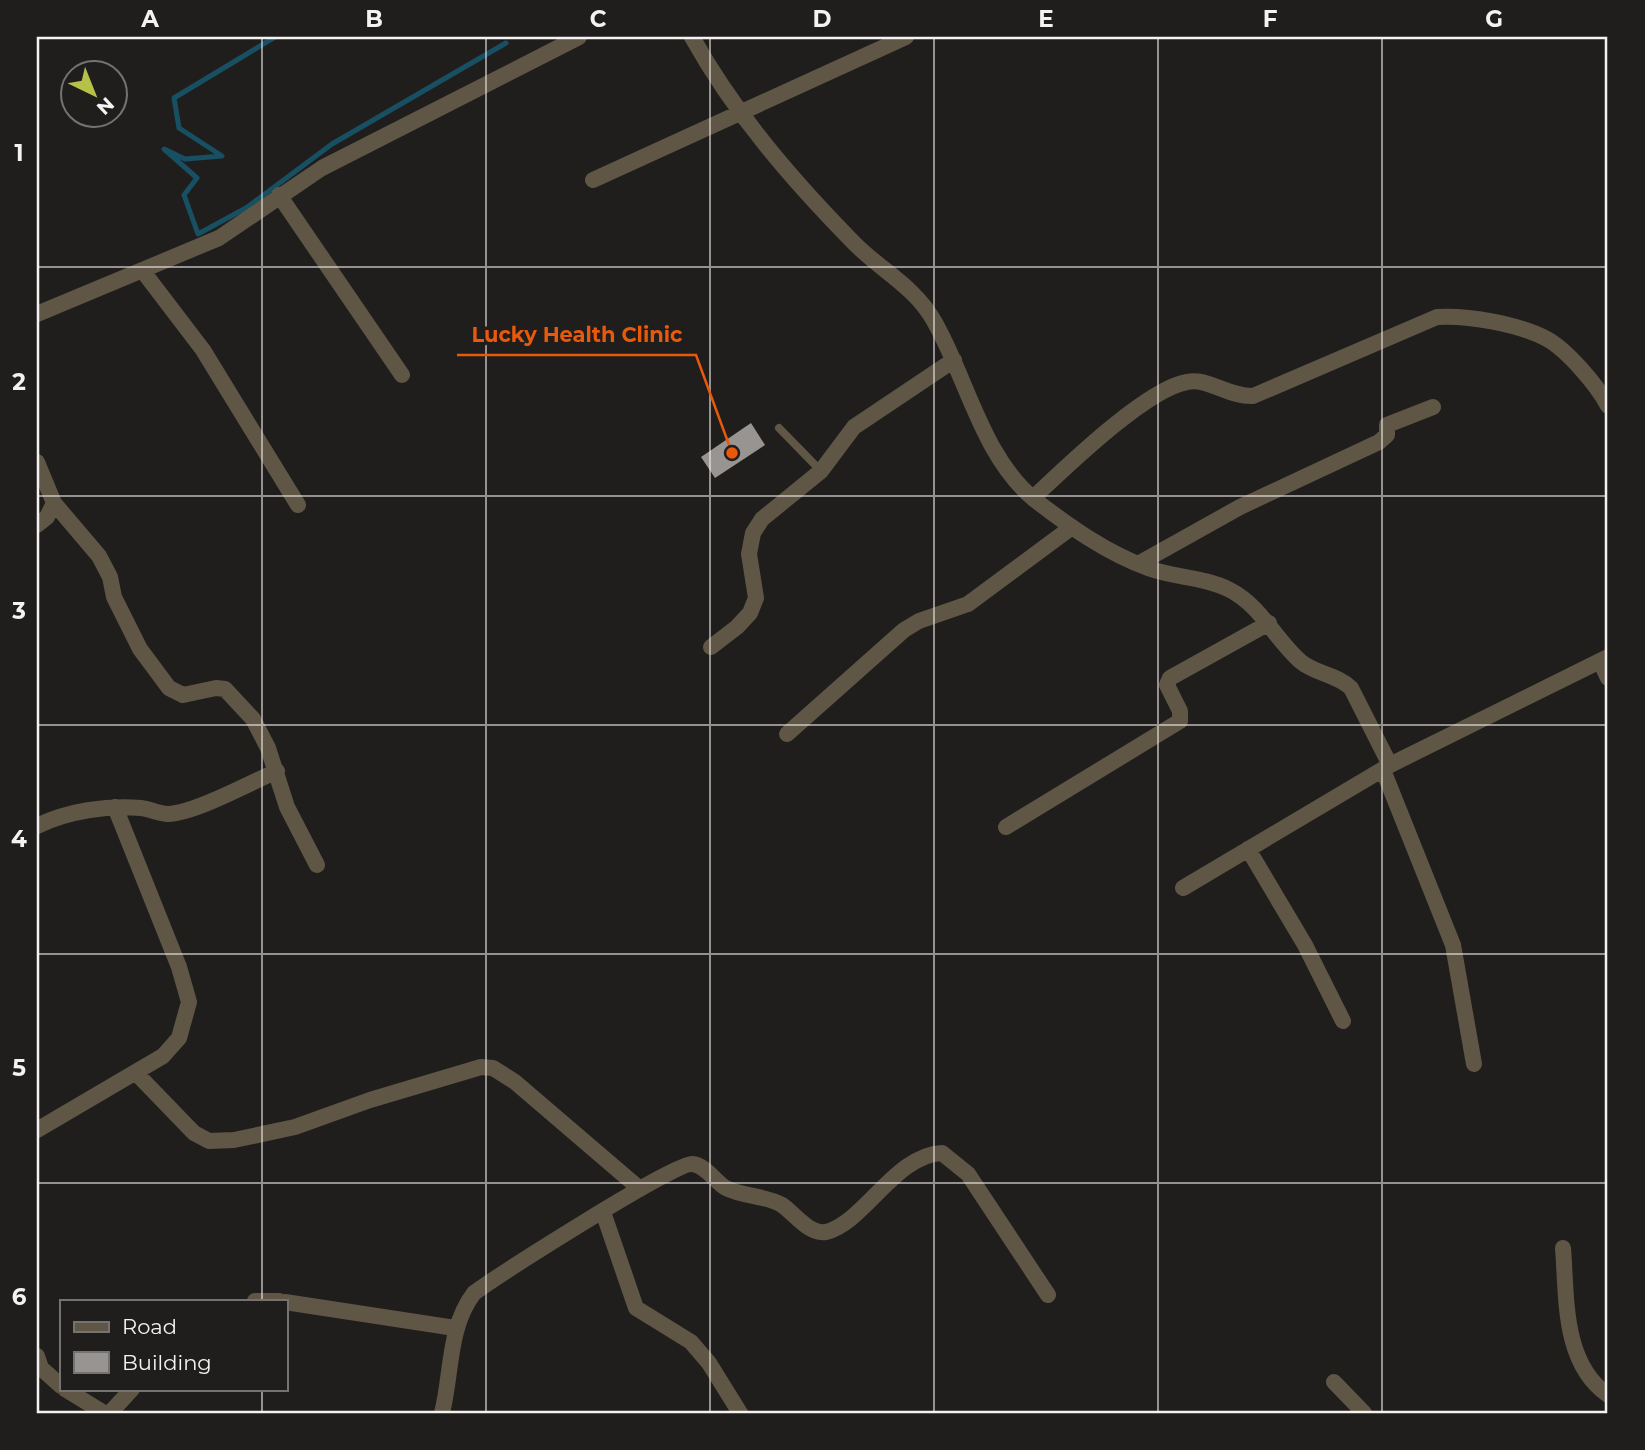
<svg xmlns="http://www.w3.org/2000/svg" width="1645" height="1450" font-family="Montserrat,sans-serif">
	<rect width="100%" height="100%" fill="#201e1c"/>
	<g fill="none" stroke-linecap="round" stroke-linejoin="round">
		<path stroke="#185063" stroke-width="5" d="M275,37L174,98L179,128L222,156L185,159L164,149L197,178L184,195L198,234L246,208L332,144L506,43"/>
	</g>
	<path fill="#979492" d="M751,423L765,445L715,478L701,457Z"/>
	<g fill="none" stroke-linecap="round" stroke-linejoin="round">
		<path stroke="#5f5645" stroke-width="8" d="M779,428L821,471"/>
		<path stroke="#5f5645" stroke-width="16" d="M692,37C735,114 793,181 855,244C882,271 915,287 934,321C967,378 982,457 1035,500C1070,527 1107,553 1148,568C1175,578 1205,577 1230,590C1261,606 1275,639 1300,661C1315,674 1336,674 1351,688L1390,765
			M593,180L906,37
			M279,195L402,375
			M142,270L203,350L298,505
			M37,314L219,238L322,168L579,37
			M37,462L54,503L47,517L37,525
			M1033,498C1065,468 1146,389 1187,382C1207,377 1228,397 1253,396L1437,317C1468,315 1519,324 1547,339C1567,350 1598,386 1608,406
			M54,503L99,556L110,577L114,597L140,649L169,688L183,695L216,688L225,689L253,719L268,748L287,807L317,865
			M1138,564L1240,507L1379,442L1387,435V425L1433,407
			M711,647L737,627L750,613L756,598L749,554L753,533L762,519L821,471L854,427L954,360
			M1600,661L1608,678
			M787,734L904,630L919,621L968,604L1072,527
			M1383,770L1453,945L1474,1064
			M37,826C67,811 108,805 141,808C150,809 159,814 168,814C195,813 250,783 277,771
			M1006,827L1180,721V711L1167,685L1170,678L1269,623
			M1248,849L1305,945L1343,1021
			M1183,888L1390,765L1608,657
			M136,1073L194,1133L209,1141L234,1140L295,1127L370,1100L481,1067L493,1068L515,1082L640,1189
			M37,1130L163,1056L179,1038L189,1002L179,967L115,807
			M603,1212L636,1308L691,1342L709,1363L740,1413
			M1563,1248C1567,1297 1562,1363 1608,1395
			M255,1301H279
			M285,1302L455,1328
			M37,1356L41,1368L61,1386
			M1334,1382L1364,1413
			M65,1389L104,1413
			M110,1413L132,1389
			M442,1413C452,1373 448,1327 474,1293C499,1275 675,1162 692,1164C706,1165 715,1182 726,1188C743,1197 765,1195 782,1205C794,1213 809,1235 826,1232C865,1222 895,1155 942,1153L968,1174L1048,1295"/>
	</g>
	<path fill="none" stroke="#f5f3f2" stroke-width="2" stroke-opacity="0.55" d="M262,37V1301M486,37V1413M710,37V1413M934,37V1413M1158,37V1413M1382,37V1413M37,267H1608M37,496H1608M37,725H1608M37,954H1608M37,1183H1608M262,1389V1413"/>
	<path fill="none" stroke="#e8590c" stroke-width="2.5" d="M732 453L696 355H457"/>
	<circle fill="#e8590c" stroke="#201e1c" stroke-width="2.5" cx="732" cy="453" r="7"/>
	<g font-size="21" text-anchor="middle" font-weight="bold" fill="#e8590c" stroke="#201e1c" stroke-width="7" stroke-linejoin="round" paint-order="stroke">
		<text x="577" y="342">Lucky Health Clinic</text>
	</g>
	<rect width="1645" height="1450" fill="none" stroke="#201e1c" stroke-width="77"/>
	<rect x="60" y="1300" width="228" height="91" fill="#201e1c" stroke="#757372" stroke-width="2"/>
	<rect x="74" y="1322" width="35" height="10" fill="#5f5645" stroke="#757372" stroke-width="2"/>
	<text x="122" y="1334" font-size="21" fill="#f5f3f2">Road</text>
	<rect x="74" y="1352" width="35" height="21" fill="#979492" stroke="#757372" stroke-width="2"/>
	<text x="122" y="1370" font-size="21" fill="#f5f3f2">Building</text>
	<g transform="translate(94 94) rotate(137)"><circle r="33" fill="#201e1c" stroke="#757372" stroke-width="2"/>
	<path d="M0-5L12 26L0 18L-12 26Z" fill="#b7c147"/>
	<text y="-10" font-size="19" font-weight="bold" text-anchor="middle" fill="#f5f3f2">N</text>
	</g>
	<rect x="38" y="38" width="1568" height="1374" fill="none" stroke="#f5f3f2" stroke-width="2.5"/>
	<g font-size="23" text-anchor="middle" font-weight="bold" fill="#f5f3f2">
		<text x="150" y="27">A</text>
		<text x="374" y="27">B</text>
		<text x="598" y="27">C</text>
		<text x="822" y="27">D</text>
		<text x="1046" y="27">E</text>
		<text x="1270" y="27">F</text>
		<text x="1494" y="27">G</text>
		<text x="19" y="161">1</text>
		<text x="19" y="390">2</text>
		<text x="19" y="619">3</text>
		<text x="19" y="847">4</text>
		<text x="19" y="1076">5</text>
		<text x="19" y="1305">6</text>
	</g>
</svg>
